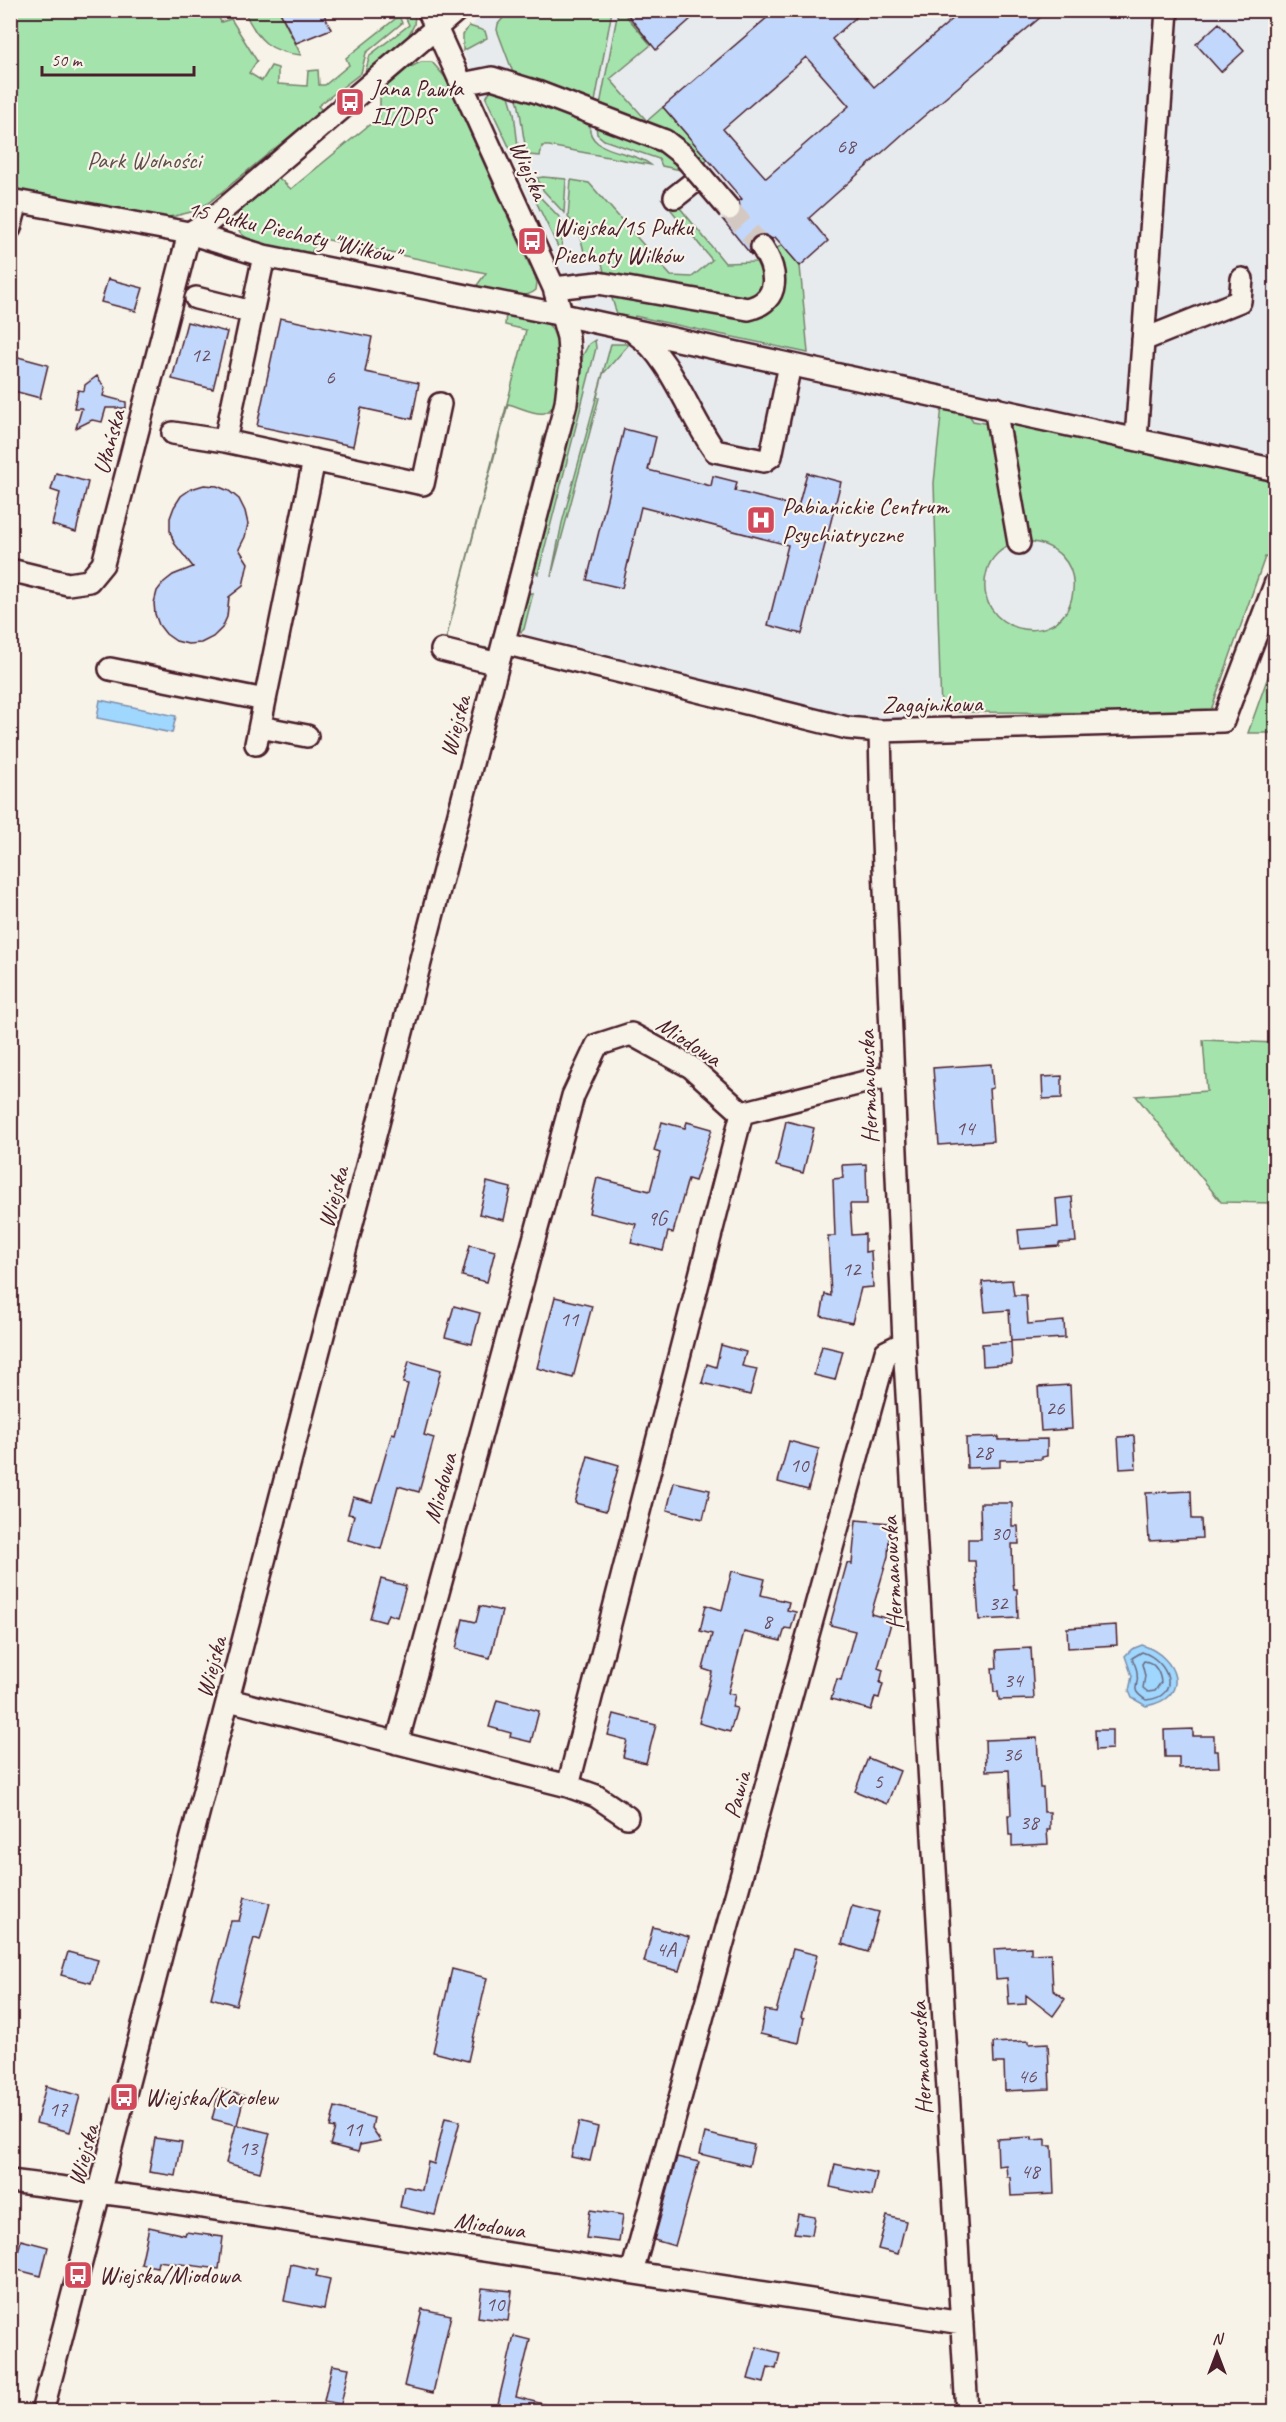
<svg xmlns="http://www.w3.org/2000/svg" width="1286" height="2422" font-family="Caveat,sans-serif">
	<rect width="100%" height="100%" fill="#f7f3e8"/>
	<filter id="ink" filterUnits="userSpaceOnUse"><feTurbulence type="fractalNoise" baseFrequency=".0167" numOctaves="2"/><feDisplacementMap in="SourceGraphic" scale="12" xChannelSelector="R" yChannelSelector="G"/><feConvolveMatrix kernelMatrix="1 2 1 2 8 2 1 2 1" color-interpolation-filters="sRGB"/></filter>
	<g filter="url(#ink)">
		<path fill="#e7ebee" d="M486,10L1275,11V537L1268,558L1265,557L1210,713L941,712L870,722L536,638L533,639L521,632L518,625L583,359V330L578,301L560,267L463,51V35Z"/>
		<path fill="#a4e4ac" stroke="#77826c" stroke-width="1.5" d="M11,11H216L221,22L231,19L257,61L249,73L262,81L271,66L278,68V84L307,86L308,71L318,70L319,85H325L349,65L346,58L399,16L402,23L366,53L361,73L318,106L322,110L207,204L191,212L175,216L158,218L138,216L11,188Z
			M249,11H279L301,55C269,52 258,40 245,13Z
			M509,11H612L594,107L515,78L497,30L498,24Z
			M618,11H622L651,45L610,79L647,121L663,107L708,159L690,172L662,166L659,159L604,140L597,134L596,126Z
			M408,13L415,14L414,25L408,36L364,76L370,55L409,25L404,14Z
			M469,26L485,31L487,38L463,51V35Z
			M421,62H432L445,77L537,282L536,290C522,303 492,291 475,288L486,273L319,238L311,253C294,249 261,247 247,238C216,220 265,178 280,179L291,189L380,116V92L408,68Z
			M487,86L507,89L514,113L519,155H513L486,98L490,91Z
			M515,92L590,120C583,155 633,149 651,165L549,146H542L540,156L528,155C521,136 523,114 515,92Z
			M543,177L566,179L564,213L543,190L537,178Z
			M571,180L589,183L671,276L692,277L712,260L662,199L676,203L725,263L755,262L782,245L800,266L808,353L635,316L633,322L618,319C613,298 604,279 601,257L585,256L579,231L568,217Z
			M532,181L540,197L563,221L561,253L528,185Z
			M506,312C519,314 537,315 547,323C564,338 566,408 544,413C534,415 518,406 508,404L446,639L526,330L505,325Z
			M595,340L596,348L538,574L533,570L583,355L589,344Z
			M611,344H629L603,374L597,397L599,398L551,577L562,523Z
			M942,406L966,410L973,421L994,425L1015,544C1002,547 990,558 987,571C970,632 1059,653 1072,597C1079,563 1055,542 1023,541L1002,418L1275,477V537L1268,558L1265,557L1210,713L941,712L934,483Z
			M544,435L548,436L492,650L477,647L490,648Z
			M533,593L524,629L521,632L518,625L526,594Z
			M1275,657V733H1248Z
			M1203,1040L1275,1043V1203L1221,1202L1136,1096L1207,1091Z"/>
		<path fill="#9fd7fe" stroke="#7d8daa" stroke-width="1.5" d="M100,700L176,716L172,733L97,718Z
			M1142,1645C1178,1657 1192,1698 1146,1706L1132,1698L1129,1691L1132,1676L1125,1656L1132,1649Z"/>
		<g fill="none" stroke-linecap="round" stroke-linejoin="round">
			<path stroke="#6c697f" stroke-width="1.5" d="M1142,1652C1168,1660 1183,1697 1146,1700C1128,1688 1140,1688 1137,1673C1137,1668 1134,1663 1132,1658Z
				M1144,1661C1155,1662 1160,1673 1161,1682L1155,1691L1148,1692L1143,1688L1145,1676L1142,1664Z"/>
		</g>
		<path fill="#c2d7fc" stroke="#4a1f2b" stroke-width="1.5" fill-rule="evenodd" d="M279,10H322L331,29L296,43Z
			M624,10H701L656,50Z
			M776,10H864L832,39L874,87L963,10H1049L904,133L809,218L828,241L800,266L775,237L772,239L763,234L755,236L749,246L752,256L723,220L731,222L738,218L741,213L739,201L742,199L663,107ZM806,57L849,106L766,178L723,129Z
			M1219,23L1244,51L1221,72L1196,44Z
			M108,279L143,288L136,311L101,302Z
			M280,318L372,337L365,372L419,383L412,419L361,408L353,446L257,426Z
			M187,322L227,332L213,389L172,379Z
			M18,357L48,365L40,398L10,390Z
			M97,376L105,388L103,396L126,402V408H106L102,422L92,420L76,428L82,408H74L78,390L84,391L85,385Z
			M624,429L656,437L648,470L711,486L713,476L737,482L735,491L798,507L807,473L841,482L802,634L768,625L788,545L641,507L622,588L587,580Z
			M56,473L88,482L76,532L52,525L60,493L51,490Z
			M204,485L217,486L229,491L239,499L245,511L248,524L245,537L239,549L248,563L243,586L229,597L227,617L222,628L213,637L201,643L188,644L176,641L166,634L159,625L155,614L154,603L157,591L164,582L173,575L193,567L174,543L170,531V518L174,507L181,496L191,489Z
			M991,1064L993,1088L989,1089L993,1141L939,1145L933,1068Z
			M1062,1076V1098L1043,1099L1042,1077Z
			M786,1121L814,1128L803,1173L776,1166Z
			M662,1122L685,1128L687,1122L712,1129L695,1181L688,1179L673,1233L668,1232L663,1251L631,1243L636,1224L589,1213L597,1178L650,1191L660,1153L654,1151Z
			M866,1164L867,1204H850L852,1235L865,1234V1252L871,1251L873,1287L861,1288L852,1323L821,1316L825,1294L831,1296L828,1236H835L833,1179L843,1178L842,1165Z
			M487,1182L511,1188L504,1220L479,1214Z
			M1072,1197L1076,1242L1059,1243V1246L1020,1249L1018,1230L1058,1227L1056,1199Z
			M470,1245L495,1251L487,1282L462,1276Z
			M1012,1280L1014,1295H1026L1028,1324L1064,1321L1065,1338L1011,1341L1009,1310L985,1312L982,1282Z
			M555,1297L592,1306L573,1378L537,1368Z
			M454,1306L480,1313L472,1344L445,1337Z
			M1011,1342L1012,1364L983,1366L982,1344Z
			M721,1345L746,1352L742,1366L757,1369L750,1395L702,1383L707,1364L716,1367Z
			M822,1346L843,1351L835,1380L814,1375Z
			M409,1361L441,1370L424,1435L434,1438L419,1492L398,1486L381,1549L348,1540L354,1515L348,1514L353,1497L372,1502L392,1433L395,1434L408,1384L403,1383Z
			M1070,1385L1072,1429L1041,1431L1038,1387Z
			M1134,1436L1136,1468L1120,1469L1118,1437Z
			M999,1437V1440L1047,1439V1456L1042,1457V1459L1000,1460V1467L967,1468L966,1438Z
			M789,1441L819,1449L808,1490L778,1482Z
			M588,1456L619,1465L606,1511L575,1503Z
			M674,1482L710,1490L703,1519L667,1510Z
			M1191,1491L1192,1519H1201L1202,1538L1149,1541L1146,1493Z
			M980,1503H1012V1526H1018L1019,1544H1012L1013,1582L1014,1589H1017L1018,1618L979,1620L975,1561H968V1539H981Z
			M856,1520L890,1523L888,1556L871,1614L892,1620L878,1668L883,1670L880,1683L883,1684L879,1698L875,1697L871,1710L831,1699L837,1679L841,1680L855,1631L830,1625L847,1563L852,1564Z
			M732,1571L765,1579L761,1595L789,1602L787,1610L796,1612L791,1629L785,1628L781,1641L744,1632L728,1693L735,1695L732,1707L737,1708L730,1732L699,1723L712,1672L703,1669L712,1634L700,1631L706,1605L722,1610Z
			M381,1579L406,1586L397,1617L388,1614L385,1622L370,1618Z
			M480,1606L502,1611L490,1658L456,1649L463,1619L476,1622Z
			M1116,1625L1117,1645L1068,1648L1067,1628Z
			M1031,1648L1034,1699L999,1700L998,1692H994L992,1668H997L996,1650Z
			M497,1700L539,1711L531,1742L510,1737L511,1733L489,1727Z
			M614,1714L656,1725L646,1763L623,1757L627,1740L608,1735Z
			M1193,1729V1736H1214V1751H1218L1219,1767L1179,1768V1757H1165L1164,1730Z
			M1095,1730H1112V1749L1096,1750Z
			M1037,1738L1040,1788H1043L1044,1812H1050V1830H1047L1048,1844L1012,1846V1835H1009L1008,1815H1011L1009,1770L986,1771L985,1740Z
			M868,1758L900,1771L887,1804L855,1791Z
			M245,1897L270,1903L260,1940L254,1938L236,2005L211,1998L231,1921H239Z
			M852,1905L879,1912L868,1952L842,1944Z
			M653,1927L689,1937L679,1971L644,1962Z
			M1031,1947V1954L1051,1953L1053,1990L1065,1999L1053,2016L1026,1995V2004L1009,2005L1007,1978L996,1979L994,1949Z
			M793,1949L817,1955L801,2017L804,2018L799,2043L760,2034L765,2010L776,2012Z
			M68,1952L98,1960L91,1983L61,1975Z
			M452,1969L487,1978L468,2061L433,2052Z
			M1029,2041V2044L1048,2043L1050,2089L1005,2091L1004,2063H994L993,2043Z
			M46,2086L80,2096L70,2132L36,2123Z
			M220,2089L244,2096L237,2125L270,2133L260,2172L226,2163L236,2125L212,2119Z
			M335,2107L374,2118L372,2128L381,2141L360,2145L358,2152L330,2145L335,2128L330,2127Z
			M445,2118L460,2121L435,2215L400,2207L404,2186L422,2190L428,2162L434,2164Z
			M579,2122L598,2127L590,2161L571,2157Z
			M705,2133L754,2145L749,2166L700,2154Z
			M1032,2137V2140L1046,2139V2146H1052L1054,2194L1011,2196L1010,2177H1007L1006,2165L998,2166L997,2139Z
			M155,2138L182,2142L176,2176L149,2172Z
			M677,2157L699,2162L675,2246L654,2240Z
			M835,2164L877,2173L872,2196L830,2187Z
			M590,2210L623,2215L619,2242L586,2238Z
			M798,2214L815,2217L812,2235L794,2233Z
			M887,2216L906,2221L898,2254L878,2249Z
			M149,2227L185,2235L186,2232L223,2237L219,2269L158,2261L157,2267L141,2264Z
			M21,2240L48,2247L41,2276L14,2269Z
			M291,2264L318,2270L316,2276L330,2279L324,2309L284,2301Z
			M482,2288L512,2291L508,2321L478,2317Z
			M422,2309L451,2315L433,2393L404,2386Z
			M514,2336L530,2340L516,2397L551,2406L550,2412H510L497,2408Z
			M757,2347L780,2353L776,2369L768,2367L764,2383L748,2379Z
			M332,2365L349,2368L341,2404L324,2401Z"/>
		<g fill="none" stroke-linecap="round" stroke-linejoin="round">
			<path stroke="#d4c9c2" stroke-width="21" stroke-dasharray="21 10" stroke-linecap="butt" d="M694,182L713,165
				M729,209L762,247"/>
			<g stroke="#4a1f2b" stroke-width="26">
				<path id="minor" d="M462,84L492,78L537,92L665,141
					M675,197L694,182
					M10,200L189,233L264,256L563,315L1276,470
					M10,228L17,202
					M189,233L210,221L457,10
					M264,256L225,441L423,484L440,404
					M554,288L598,283L748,309C782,301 777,270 762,247
					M196,298L252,312
					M636,334C671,357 689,416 715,451L764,461L771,456L790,365
					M1143,340L1240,301L1242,279
					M995,408L1019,543
					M173,433L225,441
					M1136,439L1167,10
					M10,570L68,584L89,581L103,564L189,233
					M504,643L847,728L880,731L1223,721L1276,582
					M442,650L498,664
					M110,669L265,700
					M260,727L307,736
					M880,731L882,818L904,1343L967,2412
					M256,744L314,460
					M742,1113L893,1075
					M229,1700L568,1786L596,1796L627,1817
					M397,1743L573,1096L597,1045L631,1034L691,1067L742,1113L568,1786
					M10,2181L137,2197L962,2323
					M632,2272L886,1352L904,1343
					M42,2412L566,403L570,368L568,337L554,288L428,10"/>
			</g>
			<use href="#minor" stroke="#f7f3e8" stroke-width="21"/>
			<g stroke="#4a1f2b" stroke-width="26" stroke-linecap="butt">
				<path id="minor-bridge" d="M665,141L683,155L729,209"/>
			</g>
			<use href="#minor-bridge" stroke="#f7f3e8" stroke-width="21"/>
		</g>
	</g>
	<defs>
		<g id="bus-square" transform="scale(1.5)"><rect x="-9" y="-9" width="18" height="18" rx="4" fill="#d1495b" stroke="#f7f3e8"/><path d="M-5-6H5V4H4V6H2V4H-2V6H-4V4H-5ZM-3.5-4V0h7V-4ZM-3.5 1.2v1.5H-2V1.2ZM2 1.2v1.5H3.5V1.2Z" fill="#fff"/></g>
		<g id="hospital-square" transform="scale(1.5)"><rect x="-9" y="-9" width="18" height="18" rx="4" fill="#d1495b" stroke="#f7f3e8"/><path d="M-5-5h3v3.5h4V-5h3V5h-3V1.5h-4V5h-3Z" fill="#fff"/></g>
	</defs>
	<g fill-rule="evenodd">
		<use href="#bus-square" x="350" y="102"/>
		<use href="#bus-square" x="532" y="241"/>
		<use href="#hospital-square" x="761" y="520"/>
		<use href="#bus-square" x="124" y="2097"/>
		<use href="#bus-square" x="78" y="2275"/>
	</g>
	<g text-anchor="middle" stroke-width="4.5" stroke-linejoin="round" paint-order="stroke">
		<g font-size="21" fill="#684d5f">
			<text x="846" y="153">68</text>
			<text x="200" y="362">12</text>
			<text x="330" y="384">6</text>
			<text x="965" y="1135">14</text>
			<text x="657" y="1225">9G</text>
			<text x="851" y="1276">12</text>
			<text x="569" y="1326">11</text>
			<text x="1055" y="1415">26</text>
			<text x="983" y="1459">28</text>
			<text x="799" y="1472">10</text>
			<text x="1000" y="1540">30</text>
			<text x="998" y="1610">32</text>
			<text x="767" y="1628">8</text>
			<text x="1013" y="1687">34</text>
			<text x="1012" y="1761">36</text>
			<text x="878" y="1788">5</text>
			<text x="1029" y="1829">38</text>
			<text x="666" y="1956">4A</text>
			<text x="1027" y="2083">46</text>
			<text x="58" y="2116">17</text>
			<text x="353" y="2136">11</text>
			<text x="248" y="2155">13</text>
			<text x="1030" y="2178">48</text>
			<text x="495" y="2311">10</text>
		</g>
		<g font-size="24" fill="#4a1f2b" stroke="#f7f3e8" text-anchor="start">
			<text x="371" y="96">Jana Pawła<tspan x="371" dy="28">II/DPS</tspan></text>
			<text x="553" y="235">Wiejska/15 Pułku<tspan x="553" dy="28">Piechoty Wilków</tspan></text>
			<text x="782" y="514">Pabianickie Centrum<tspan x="782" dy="28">Psychiatryczne</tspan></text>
			<text x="145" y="2105">Wiejska/Karolew</text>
			<text x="99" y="2283">Wiejska/Miodowa</text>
		</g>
		<g font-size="24" fill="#60504b" stroke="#f7f3e8">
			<text x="144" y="168">Park Wolności</text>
		</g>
		<g font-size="24" fill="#4a1f2b" stroke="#f7f3e8">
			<text transform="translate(529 170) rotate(66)" y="8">Wiejska</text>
			<text transform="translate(293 232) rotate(13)" y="8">15 Pułku Piechoty "Wilków"</text>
			<text transform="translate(109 442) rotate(-75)" y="8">Ułańska</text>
			<text transform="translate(932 704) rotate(-1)" y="8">Zagajnikowa</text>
			<text transform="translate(455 726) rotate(-75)" y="8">Wiejska</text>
			<text transform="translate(689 1041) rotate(33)" y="8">Miodowa</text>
			<text transform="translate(868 1087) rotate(-92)" y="8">Hermanowska</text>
			<text transform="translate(333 1197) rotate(-75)" y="8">Wiejska</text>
			<text transform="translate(440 1488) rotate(-75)" y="8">Miodowa</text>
			<text transform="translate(892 1573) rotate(-93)" y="8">Hermanowska</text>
			<text transform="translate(211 1667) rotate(-75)" y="8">Wiejska</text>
			<text transform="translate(737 1795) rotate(-75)" y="8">Pawia</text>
			<text transform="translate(921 2058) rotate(-93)" y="8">Hermanowska</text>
			<text transform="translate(83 2155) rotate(-75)" y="8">Wiejska</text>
			<text transform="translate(490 2225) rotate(9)" y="8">Miodowa</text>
		</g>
	</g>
	<rect width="1286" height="2422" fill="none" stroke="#f7f3e8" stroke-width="36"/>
	<rect x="18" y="18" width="1250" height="2386" fill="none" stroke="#4a1f2b" stroke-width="2" filter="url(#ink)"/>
	<g transform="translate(1217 2353)" stroke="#f7f3e8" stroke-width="4.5" paint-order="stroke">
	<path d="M0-4.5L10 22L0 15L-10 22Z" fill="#4a1f2b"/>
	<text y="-9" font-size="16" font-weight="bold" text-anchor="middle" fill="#4a1f2b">N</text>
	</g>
	<path d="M42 66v9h152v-9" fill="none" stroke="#4a1f2b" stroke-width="3"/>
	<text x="51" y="66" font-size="18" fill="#4a1f2b" stroke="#f7f3e8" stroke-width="4.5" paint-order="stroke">50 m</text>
</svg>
